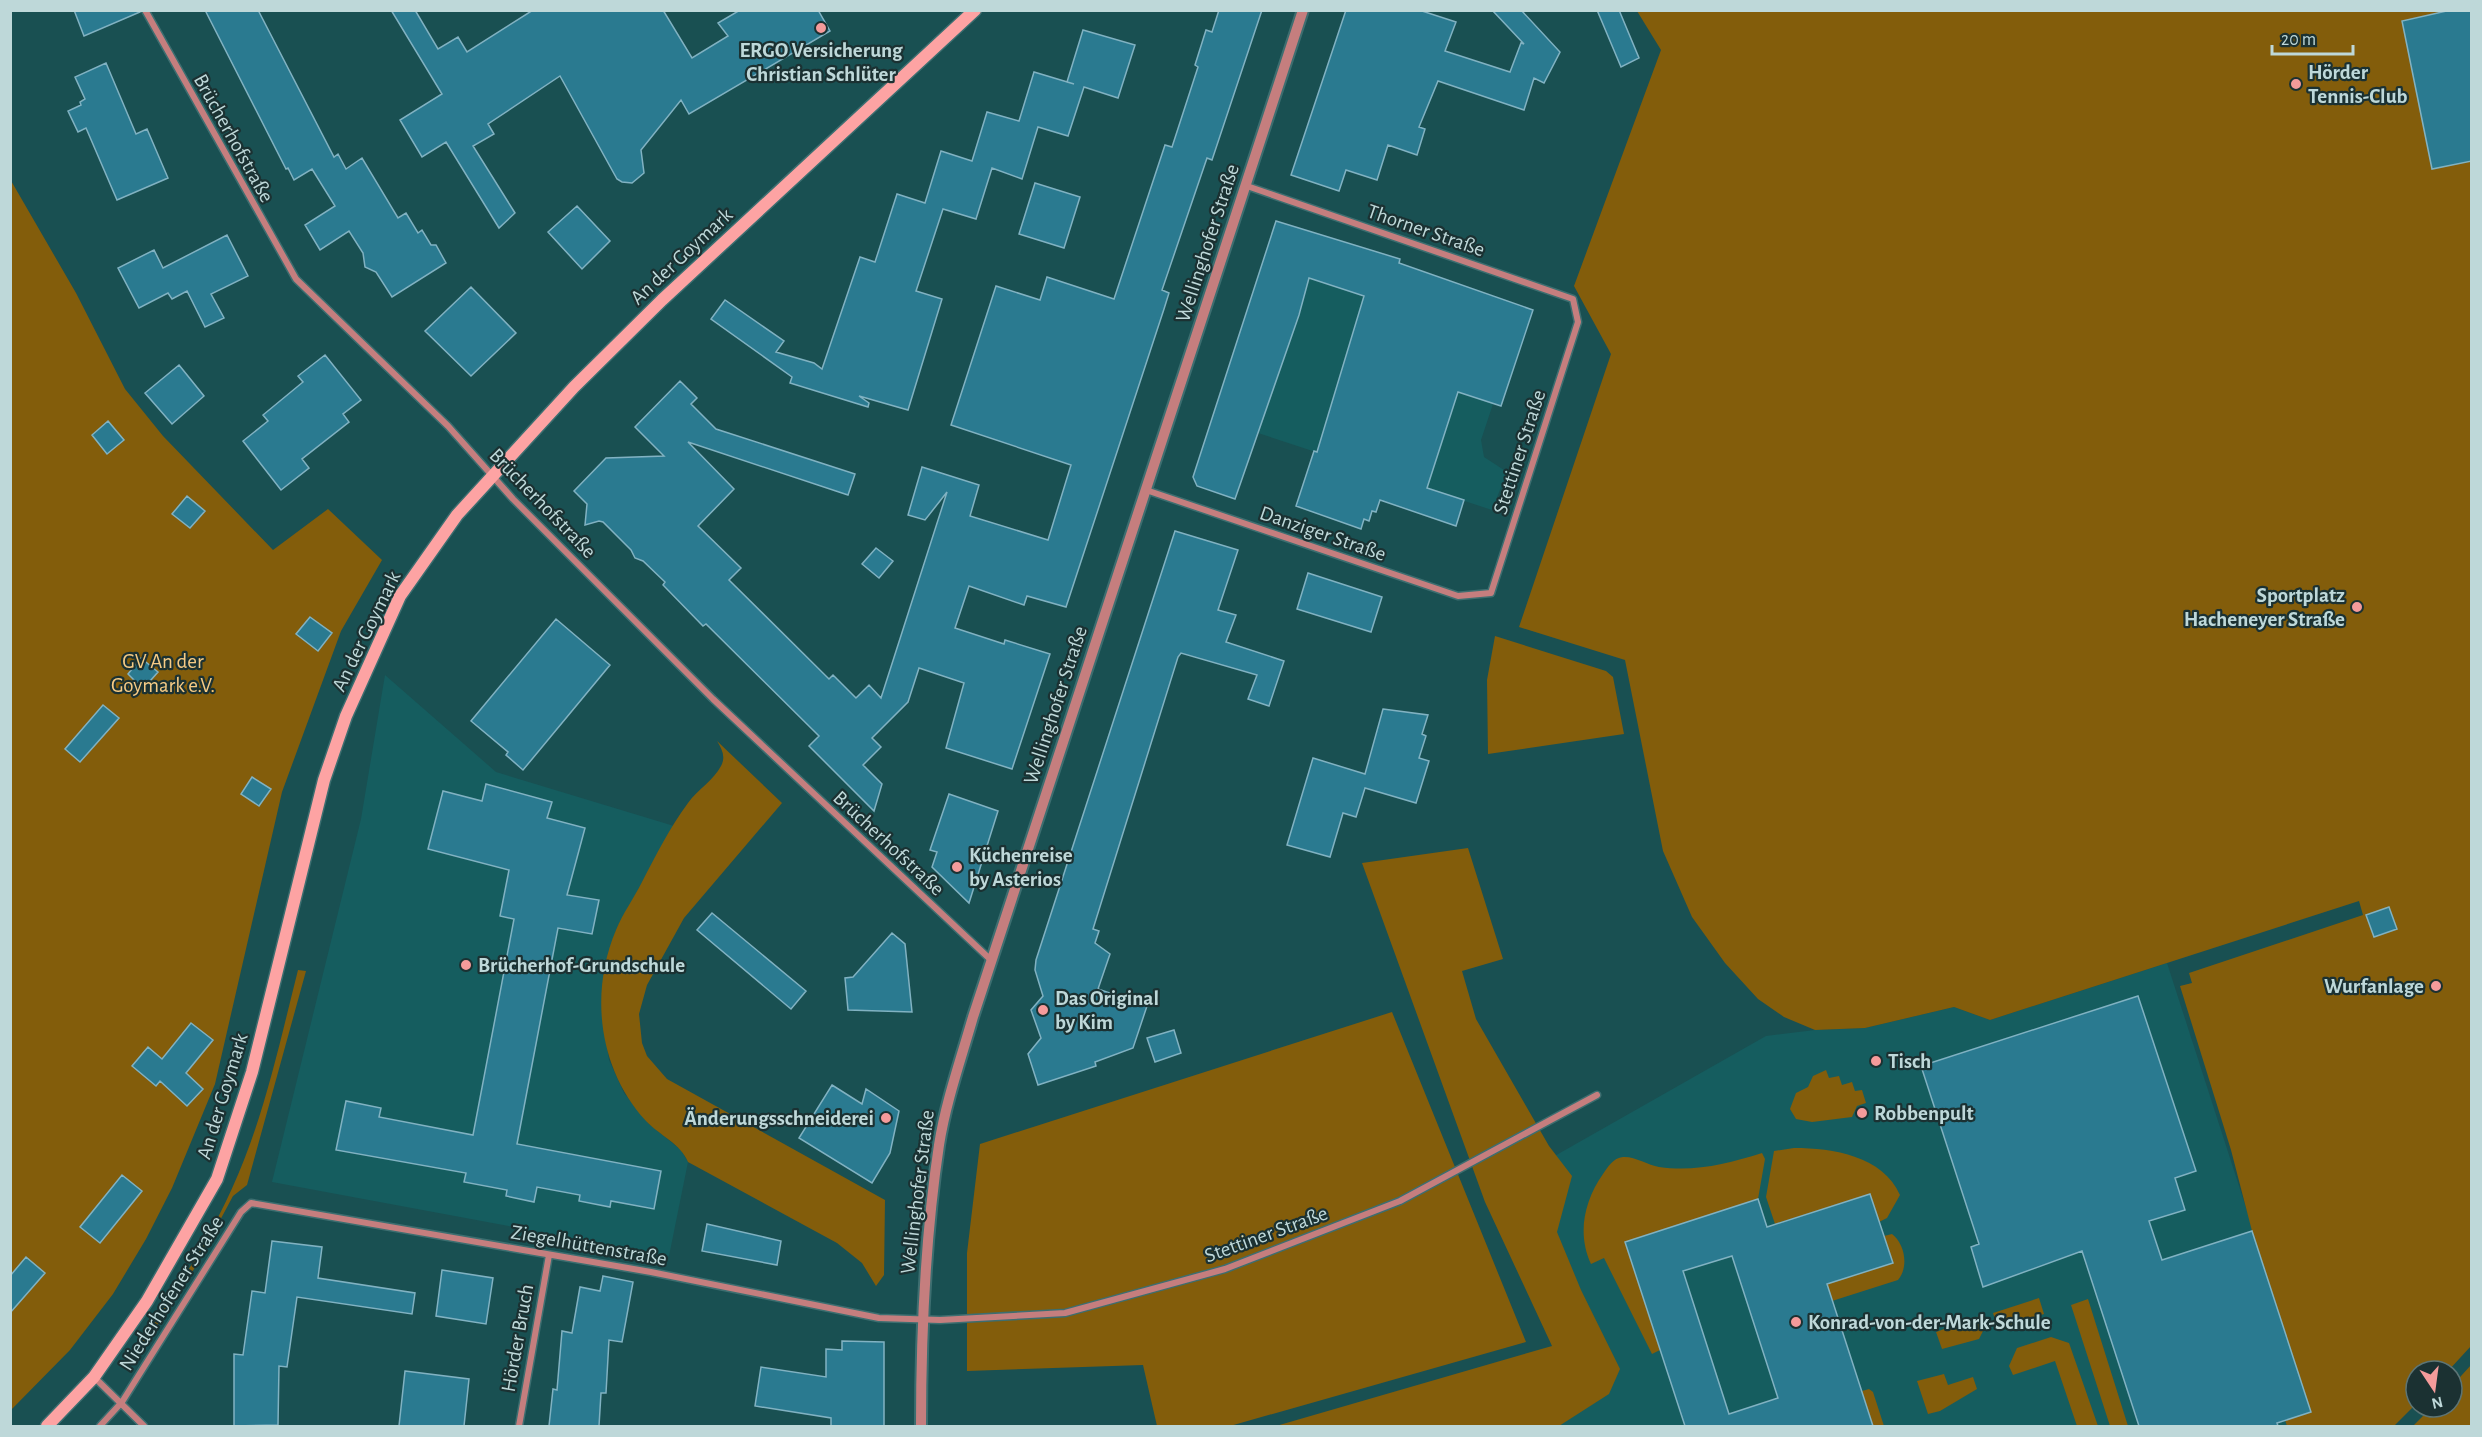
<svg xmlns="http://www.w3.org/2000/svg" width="2482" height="1437" font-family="'Alegreya Sans',sans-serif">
	<rect width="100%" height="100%" fill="#195052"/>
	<path fill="#155d5f" d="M1299,275L1385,302L1466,370L1509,383L1501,406L1493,404L1481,440L1484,457L1507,472L1492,510L1258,433Z
		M385,675L496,772L674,826L616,930L604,979L602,1013L609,1060L624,1093L649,1124L681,1150L688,1162L669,1256L272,1182L361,819Z
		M2167,963L2249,1217L2344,1426H1532L1584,1376L1530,1170L1766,1036L1815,1030L1865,1028L1954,1007L1990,1020Z"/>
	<path fill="#835d0b" d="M1637,11H2471V1346L2448,1371H2416V1404L2394,1426H2287L2285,1420L2310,1411L2252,1231L2231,1150L2180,986L2192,983L2189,973L2363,915L2359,901L1990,1020L1954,1007L1865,1028L1815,1030L1784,1017L1758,999L1725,963L1692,917L1663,851L1625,660L1519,627L1611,354L1574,286L1661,50Z
		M10,179L76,293L125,389L163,436L273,550L328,509L382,560L341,631L282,792L215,1084L172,1188L146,1239L113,1294L70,1350L11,1410Z
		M1495,636L1606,671L1613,677L1624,734L1488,754L1487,680Z
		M717,741L782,803L684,918L647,985L639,1014L642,1043L647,1056L667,1079L885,1200L884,1275L876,1286L862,1263L837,1243L688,1162C681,1144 659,1135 646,1121C599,1070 589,994 616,930C623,913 634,898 642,882C656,855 670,827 688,803C697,790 714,780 721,766C726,757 722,749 717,741Z
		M1468,848L1503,959L1462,971L1476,1019L1549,1146L1572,1176L1557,1232L1581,1290L1620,1369L1609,1394L1559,1426H1276L1552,1346L1485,1202L1362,863Z
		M298,970L306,971L247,1185L233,1196L194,1269L142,1349L138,1347C179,1287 218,1227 244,1160C268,1099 282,1033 298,970Z
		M1392,1012L1526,1342L1230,1426H1157L1143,1365L967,1371V1253L980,1144Z
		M1826,1070L1829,1078L1839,1076L1842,1085L1852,1082L1855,1091L1862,1090L1866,1103L1857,1106L1852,1117L1812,1122L1796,1119L1790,1109L1796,1093L1808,1087L1813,1076Z
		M1794,1148C1833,1148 1883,1156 1900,1195L1887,1218L1879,1222L1870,1194L1775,1224L1766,1197L1774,1151Z
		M1762,1153L1765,1159L1758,1199L1625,1242L1660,1350L1652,1354L1604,1258L1591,1264C1577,1234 1584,1201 1603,1174C1608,1167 1613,1158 1623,1157C1634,1156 1648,1165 1659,1167C1695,1172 1727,1164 1762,1153Z
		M1892,1234C1905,1244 1909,1267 1898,1280L1832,1301L1827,1284L1892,1263L1884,1236Z
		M2039,1298L2044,1314L1998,1329L1993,1313Z
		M2088,1299L2128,1426H2110L2071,1305Z
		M1980,1316L1984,1329L1979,1339L1942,1349L1936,1332Z
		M2051,1337L2069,1343L2098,1426H2077L2055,1361L2013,1375L2009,1366L2017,1348Z
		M2471,1365V1426H2413L2432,1407H2452V1386Z
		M1944,1374L1948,1385L1973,1377L1977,1389L1940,1411L1928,1414L1917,1381Z
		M1869,1389L1873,1392L1884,1426H1873L1862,1391Z"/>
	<path fill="#2a7a90" stroke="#81b2c2" stroke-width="1.5" fill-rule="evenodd" d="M74,10H140V12L84,36Z
		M205,10H258L334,157L338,154L346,169L362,158L398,218L406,213L418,233L422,230L431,245H436L446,263L392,297L376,272L365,267L363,253L349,231L320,250L305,225L335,206L312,169L294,180L288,168L286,169Z
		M391,10H415L438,49L458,37L467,52L533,10H663L692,58L728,36L718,23L740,10H818L830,31L689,114L681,100L641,150L644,173L632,183L622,182L617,179L560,76L488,124L494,134L473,146L515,213L499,228L446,142L422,157L400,120L442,94Z
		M1219,10H1262L1212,160L1207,158L1162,290L1169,293L1164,309L1066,607L1027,596L1024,605L969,586L955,628L1004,644L1005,640L1050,654L1012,769L946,748L964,683L919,668L908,702L872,738L881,747L863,765L882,784L874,811L809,746L819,736L706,624L703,626L663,585L665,582L643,561L635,558L631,550L603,522L599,521L585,525L587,504L574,491L606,458L664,456L635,427L680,381L697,398L691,404L716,429L855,474L848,495L688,442L734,489L698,526L741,568L729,580L829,679L833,675L856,698L869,685L881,698L947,492L925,520L908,515L922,467L979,485L970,516L1048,540L1071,465L951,425L996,286L1040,300L1047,277L1114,299L1165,145L1172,147L1198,67L1195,65L1206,30L1212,32Z
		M1346,10H1419L1456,22L1445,51L1510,72L1521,43L1524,44L1492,10H1521L1560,52L1544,83L1534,78L1524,110L1438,81L1419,127L1425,129L1417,155L1388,145L1377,180L1346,170L1339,191L1291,175Z
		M1597,10H1619L1639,58L1621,67Z
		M2451,10H2472V161L2432,169L2402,21Z
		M1083,30L1135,45L1118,98L1084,87L1068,136L1038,127L1022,179L992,168L976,219L943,209L916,291L942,299L908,410L859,396L869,403L868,407L790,383L792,377L711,319L725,300L784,341L776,352L814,363L822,369L860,257L875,262L897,194L925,203L941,151L972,161L987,112L1019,121L1034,72L1074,84L1067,82Z
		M106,63L136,134L147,129L168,178L117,200L86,128L78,132L68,111L81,105L80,102L85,99L75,77Z
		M1035,183L1080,197L1064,248L1019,234Z
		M577,206L610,241L582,269L548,232Z
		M1276,221L1400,259L1399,263L1533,310L1501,406L1458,392L1427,488L1464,500L1456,526L1380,500L1376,512L1372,511L1369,521L1364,519L1361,529L1296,506L1314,451L1317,452L1364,296L1309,278L1299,315L1235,499L1197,486L1193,477Z
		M227,235L248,276L211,294L224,318L205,327L187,291L172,299L168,293L139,308L118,268L154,250L163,268Z
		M471,287L516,333L471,376L425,331Z
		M325,355L361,400L343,414L349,422L302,459L309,468L281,490L243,441L268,421L263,415L303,382L298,376Z
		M179,365L204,396L172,424L145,393Z
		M108,421L124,440L107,454L92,435Z
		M187,496L205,511L190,528L172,514Z
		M1175,531L1238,550L1218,610L1236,615L1226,642L1284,661L1269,706L1248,699L1257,675L1181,653L1178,657L1093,929L1099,931L1095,943L1110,954L1098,989L1147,1006L1133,1048L1095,1062L1096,1066L1038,1085L1028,1054L1041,1038L1031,1010L1043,996L1035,970L1036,960Z
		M876,548L893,561L879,578L862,564Z
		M1308,573L1382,597L1371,632L1297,609Z
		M310,617L332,633L318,651L296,634Z
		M556,619L610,665L523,770L506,755L508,752L471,721Z
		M141,658L158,672L143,689L128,674Z
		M103,705L119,718L80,762L65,749Z
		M1383,709L1428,715L1422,734L1426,736L1419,758L1429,761L1416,803L1365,788L1356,817L1343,813L1330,857L1287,845L1313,758L1365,774Z
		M252,777L271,789L259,806L241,794Z
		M486,784L552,802L547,818L585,828L567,895L599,900L592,934L558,928L517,1144L661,1171L654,1209L611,1201L610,1207L579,1201L580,1195L537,1187L534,1202L506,1196L507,1190L464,1182L466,1173L336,1150L346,1101L381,1108L379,1117L473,1135L514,919L500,916L509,870L428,849L443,791L482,801Z
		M949,794L998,811L969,903L932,867L937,852L930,850Z
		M2389,907L2397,929L2374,937L2366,915Z
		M712,913L806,991L791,1009L697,930Z
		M892,933L905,944L912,1012L848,1010L845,978L853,977Z
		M2138,996L2196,1171L2175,1178L2185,1210L2149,1221L2162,1260L2252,1231L2311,1412L2277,1423L2278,1426H2139L2082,1251L1983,1287L1971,1247L1979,1244L1921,1066Z
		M191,1023L213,1040L186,1073L203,1089L187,1106L160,1081L156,1086L132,1066L148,1047L162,1059Z
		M1174,1030L1181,1053L1155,1062L1147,1038Z
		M832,1085L862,1104L866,1089L899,1111L890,1153L872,1183L799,1138Z
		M122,1175L142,1191L100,1243L80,1227Z
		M1870,1194L1893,1263L1827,1284L1873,1426H1685L1625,1242L1758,1199L1767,1227ZM1732,1256L1778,1398L1729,1414L1683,1271Z
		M707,1224L781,1241L777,1265L702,1251Z
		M272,1241L322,1247L318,1278L415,1293L412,1314L297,1297L287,1367L279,1366L278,1425L234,1426V1354L243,1355L252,1291L265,1293Z
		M26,1257L45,1273L10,1313V1276Z
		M442,1270L493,1278L486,1324L436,1316Z
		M603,1276L633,1282L622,1342L609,1340L606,1393H601L599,1426H549L553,1389L557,1390L562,1331L572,1333L580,1287L600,1291Z
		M842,1341L884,1342V1426H831V1418L755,1406L761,1367L826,1377V1349L842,1350Z
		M405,1371L469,1379L464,1426H399Z"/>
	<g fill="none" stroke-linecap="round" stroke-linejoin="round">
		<g stroke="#3d6e70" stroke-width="9">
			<path id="minor" d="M145,10L296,279L448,426L513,499L713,699L991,960
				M1146,490L1458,596L1491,593L1578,322L1573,299L1247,186
				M94,1377L144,1426
				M100,1426L122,1402L241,1212L251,1203L651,1272L879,1318L940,1320L1065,1313L1225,1269L1400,1201L1597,1095
				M519,1426L549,1255"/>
		</g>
		<g stroke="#3d6e70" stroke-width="14">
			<path id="tertiary" d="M921,1426C921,1332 925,1238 939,1145C946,1101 961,1059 973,1017L1303,10"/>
		</g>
		<g stroke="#3d6e70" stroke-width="15">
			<path id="secondary" d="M47,1426L94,1377L147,1301L217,1179L252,1072L324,780L346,716L400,596L457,515L574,387L662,300L975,10"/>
		</g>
		<use href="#minor" stroke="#c57e7e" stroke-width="6"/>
		<use href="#tertiary" stroke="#c57e7e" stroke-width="10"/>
		<use href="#secondary" stroke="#fda3a3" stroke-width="12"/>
	</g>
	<g fill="#f59b9b" stroke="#1b3132" stroke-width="2">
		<circle cx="821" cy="28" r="6"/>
		<circle cx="2296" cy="84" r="6"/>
		<circle cx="2357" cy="607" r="6"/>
		<circle cx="957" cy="867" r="6"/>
		<circle cx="466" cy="965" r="6"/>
		<circle cx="2436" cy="986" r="6"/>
		<circle cx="1043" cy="1010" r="6"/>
		<circle cx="1876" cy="1061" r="6"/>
		<circle cx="1862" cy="1113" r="6"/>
		<circle cx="886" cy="1118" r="6"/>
		<circle cx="1796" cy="1322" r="6"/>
	</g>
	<g text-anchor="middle" stroke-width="4.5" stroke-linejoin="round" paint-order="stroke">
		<g font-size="21" font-weight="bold" fill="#bed8d9" stroke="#1b3132" text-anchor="start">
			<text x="821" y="57" text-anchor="middle">ERGO Versicherung<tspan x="821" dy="24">Christian Schlüter</tspan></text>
			<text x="2308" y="79">Hörder<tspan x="2308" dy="24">Tennis-Club</tspan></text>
			<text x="2345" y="602" text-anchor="end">Sportplatz<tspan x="2345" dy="24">Hacheneyer Straße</tspan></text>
			<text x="969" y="862">Küchenreise<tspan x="969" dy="24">by Asterios</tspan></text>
			<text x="478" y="972">Brücherhof-Grundschule</text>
			<text x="2424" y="993" text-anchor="end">Wurfanlage</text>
			<text x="1055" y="1005">Das Original<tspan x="1055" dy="24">by Kim</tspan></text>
			<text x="1888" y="1068">Tisch</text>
			<text x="1874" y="1120">Robbenpult</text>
			<text x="874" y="1125" text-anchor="end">Änderungsschneiderei</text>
			<text x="1808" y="1329">Konrad-von-der-Mark-Schule</text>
		</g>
		<g font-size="21" fill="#bed8d9" stroke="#1b3132">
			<text transform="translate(234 138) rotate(61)" y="7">Brücherhofstraße</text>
			<text transform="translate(1426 230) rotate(19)" y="7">Thorner Straße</text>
			<text transform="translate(1207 243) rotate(-72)" y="7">Wellinghofer Straße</text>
			<text transform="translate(681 256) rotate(-43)" y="7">An der Goymark</text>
			<text transform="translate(1519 452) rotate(-72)" y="7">Stettiner Straße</text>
			<text transform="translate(543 503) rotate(46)" y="7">Brücherhofstraße</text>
			<text transform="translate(1323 533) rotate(19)" y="7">Danziger Straße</text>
			<text transform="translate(366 631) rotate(-64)" y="7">An der Goymark</text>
			<text transform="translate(1055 705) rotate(-72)" y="7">Wellinghofer Straße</text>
			<text transform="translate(889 843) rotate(43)" y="7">Brücherhofstraße</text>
			<text transform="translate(222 1096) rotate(-73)" y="7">An der Goymark</text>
			<text transform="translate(917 1192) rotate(-83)" y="7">Wellinghofer Straße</text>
			<text transform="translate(1266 1234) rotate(-20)" y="7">Stettiner Straße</text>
			<text transform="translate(589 1245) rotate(10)" y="7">Ziegelhüttenstraße</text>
			<text transform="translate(171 1293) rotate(-58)" y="7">Niederhofener Straße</text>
			<text transform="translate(517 1338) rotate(-80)" y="7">Hörder Bruch</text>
		</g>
		<g font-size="21" fill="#f6cb85" stroke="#1b3132">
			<text x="163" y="668">GV An der<tspan x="163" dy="24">Goymark e.V.</tspan></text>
		</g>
	</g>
	<rect width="2482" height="1437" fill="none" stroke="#bed8d9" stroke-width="24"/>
	<g transform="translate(2434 1389) rotate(167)"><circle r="28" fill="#1b3132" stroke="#5c7475" stroke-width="1.5"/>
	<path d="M0-4.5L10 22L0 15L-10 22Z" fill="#f59b9b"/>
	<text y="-9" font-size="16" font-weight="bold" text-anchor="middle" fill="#bed8d9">N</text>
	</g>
	<path d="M2272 45v9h81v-9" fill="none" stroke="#bed8d9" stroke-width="3"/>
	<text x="2281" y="45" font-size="18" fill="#bed8d9" stroke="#1b3132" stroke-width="4.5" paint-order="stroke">20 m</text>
</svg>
